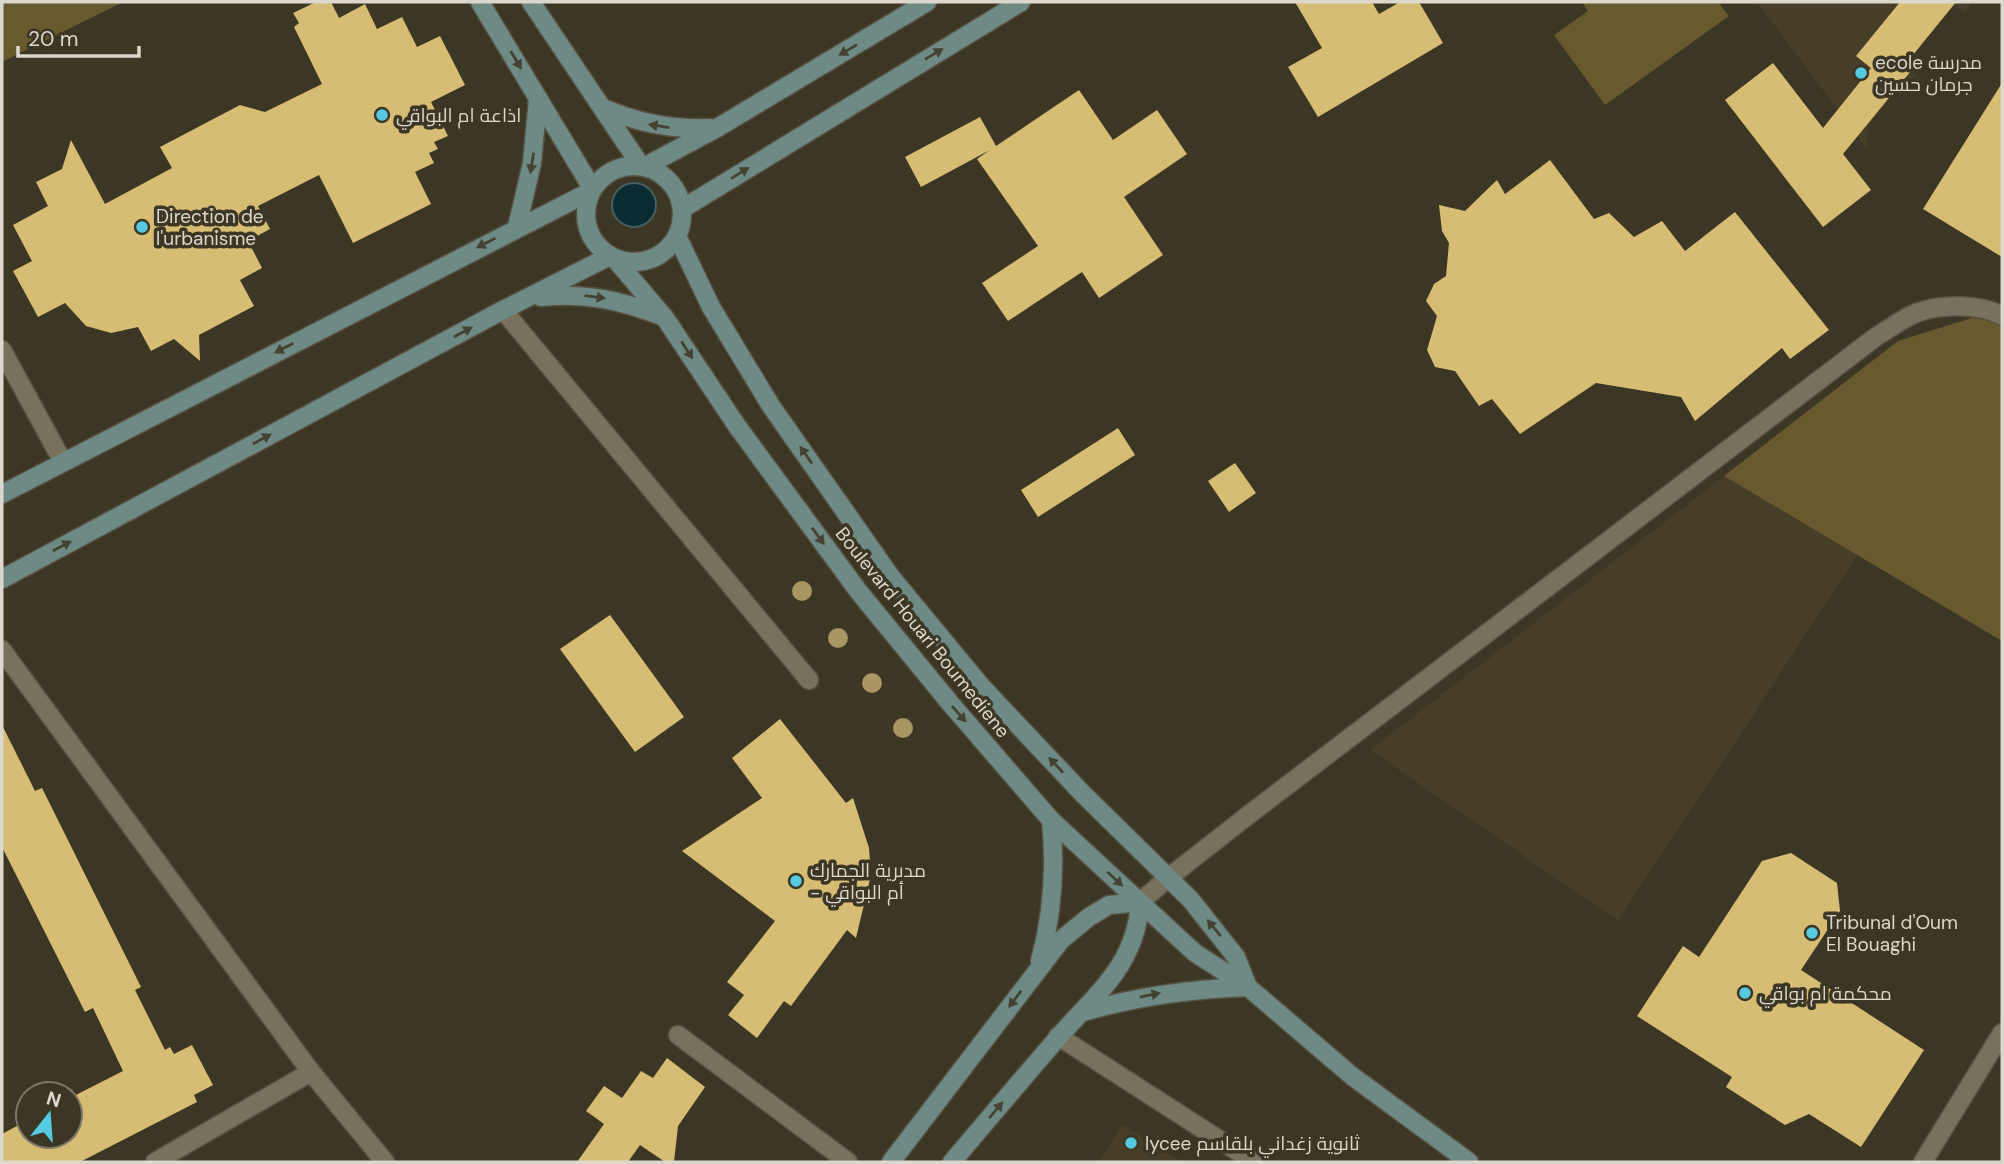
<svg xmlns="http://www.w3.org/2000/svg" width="2004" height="1164" font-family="'DM Sans',Cairo,sans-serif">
	<rect width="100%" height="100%" fill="#3c3625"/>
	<path fill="#473e27" d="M1757,2H1973L1964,13L1954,5L1905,66L1920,78L1906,95L1897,88L1868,127L1867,149Z
		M1724,476L1858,555L1618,921L1370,750Z
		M1122,1124L1183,1162H1099Z"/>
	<path fill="#68592f" d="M2,2H123L2,62Z
		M1582,2H1718L1729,16L1605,105L1554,35L1588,11Z
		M1994,311L2002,316V641L1724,476L1898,341Z"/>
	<path fill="#092b31" stroke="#485f60" stroke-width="2" d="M612 205a22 22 0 1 1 44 0a22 22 0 1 1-44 0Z"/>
	<path fill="#d7bd73" d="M316,2H331L339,18L365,4L377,29L402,17L417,47L440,36L465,85L431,102L448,136L434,142L438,149L429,153L434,163L415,172L431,204L353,243L319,175L258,206L270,229L248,241L262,268L240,280L254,306L199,335L200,361L174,339L151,351L138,327L111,333L86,326L65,303L38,317L13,271L32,261L13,225L48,206L36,182L62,169L71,140L105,204L172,168L160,147L240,105L265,112L322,84L294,27L299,23L293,13Z
		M1295,2H1372L1379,14L1400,2H1419L1443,43L1318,117L1288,67L1322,48Z
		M1900,2H1956L1904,66L1911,71L1843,154L1871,190L1823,227L1725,100L1773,63L1823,128L1871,68L1856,56Z
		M2002,83V257L1923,209Z
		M1079,90L1113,140L1157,110L1187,154L1124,197L1163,255L1099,298L1082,272L1008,321L982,283L1038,246L977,159L990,150L921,187L905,157L980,117L996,146Z
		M1550,160L1594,219L1609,213L1634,237L1662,221L1685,251L1735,212L1829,330L1790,359L1782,348L1695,421L1681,397L1596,383L1520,434L1492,399L1479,406L1455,371L1435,367L1427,350L1437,316L1426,301L1434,284L1446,276L1449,243L1442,231L1439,205L1465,211L1497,180L1505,194Z
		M1118,428L1135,455L1038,517L1021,490Z
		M1235,463L1256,493L1229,512L1208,481Z
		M610,615L684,717L635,752L560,649Z
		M780,719L846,803L853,798L869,848L871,875L856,938L847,930L791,1006L784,1001L757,1038L728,1015L744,995L727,982L775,921L682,851L762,798L732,758Z
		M2,725L35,791L42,788L141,987L135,990L165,1050L170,1047L174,1054L192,1045L213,1085L194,1095L197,1102L80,1162H2V1134L28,1120V1136H70V1098L123,1071L93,1008L85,1012L2,847Z
		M1791,853L1837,883L1840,911L1801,970L1924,1050L1861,1147L1809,1114L1785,1125L1726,1087L1732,1077L1637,1016L1683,946L1699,957L1762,861Z
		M667,1058L705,1087L678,1126L674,1162H665L640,1145L628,1162H577L604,1124L586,1111L604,1086L622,1098L641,1071L653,1078Z"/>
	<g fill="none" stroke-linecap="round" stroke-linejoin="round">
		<g stroke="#575144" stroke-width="21">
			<path id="service" d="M503,310L809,680
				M1058,1036L1254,1162"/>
		</g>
		<g stroke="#575144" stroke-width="21">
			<path id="minor" d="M2,350L63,462
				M2,650L311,1072L385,1162
				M1140,902L1168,878L1251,813L1877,336C1889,329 1902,319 1916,313C1939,304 1980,303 2002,316
				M678,1035L848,1162
				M155,1162L311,1072
				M1923,1162L2002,1033"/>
		</g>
		<g stroke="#575144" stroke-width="21">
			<path id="secondary" d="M480,2L592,188
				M531,2L641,166
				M603,108C638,123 672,130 710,128
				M586 214a48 48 0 1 1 96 0a48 48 0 1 1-96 0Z
				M644,167L717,128L927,2
				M682,209L1021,2
				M517,227L532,163L538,99
				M677,236L711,307L771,406L891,577L981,686L1082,793L1191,900L1236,957L1248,987
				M614,258L665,318L737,426L859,592L950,703L1051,820L1195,953L1248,987L1352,1076L1469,1162
				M541,297C586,292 623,301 664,317
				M2,494L591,191
				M2,579L503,310L610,256
				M1040,961C1053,913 1056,869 1051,820
				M1083,1012C1138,996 1191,989 1248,987
				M891,1162L1061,940L1089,917L1109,905L1140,902C1136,967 1094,995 1056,1040C1021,1080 987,1121 952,1162"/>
		</g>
		<use href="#service" stroke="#77715e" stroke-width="18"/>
		<use href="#minor" stroke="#77715e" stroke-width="18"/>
		<use href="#secondary" stroke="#6e8a84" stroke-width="18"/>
	</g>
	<g fill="#a79562">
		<circle cx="802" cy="591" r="10"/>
		<circle cx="838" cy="638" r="10"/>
		<circle cx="872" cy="683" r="10"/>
		<circle cx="903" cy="728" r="10"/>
	</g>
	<defs><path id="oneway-solid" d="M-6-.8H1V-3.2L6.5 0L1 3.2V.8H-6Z" transform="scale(1.75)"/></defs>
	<g fill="#444333">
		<use href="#oneway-solid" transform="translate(848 50) rotate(149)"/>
		<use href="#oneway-solid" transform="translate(934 54) rotate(-31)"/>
		<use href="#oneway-solid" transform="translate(516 60) rotate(59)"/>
		<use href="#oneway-solid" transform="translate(659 126) rotate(-171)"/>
		<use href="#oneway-solid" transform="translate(532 163) rotate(99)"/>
		<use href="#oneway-solid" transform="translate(740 173) rotate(-32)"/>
		<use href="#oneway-solid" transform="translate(486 243) rotate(153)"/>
		<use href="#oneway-solid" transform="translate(595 297) rotate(7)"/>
		<use href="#oneway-solid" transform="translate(463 332) rotate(-28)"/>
		<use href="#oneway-solid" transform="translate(284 348) rotate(153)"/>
		<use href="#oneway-solid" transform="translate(687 350) rotate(57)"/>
		<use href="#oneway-solid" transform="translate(262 439) rotate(-28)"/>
		<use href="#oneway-solid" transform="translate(806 455) rotate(-125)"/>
		<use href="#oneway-solid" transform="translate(818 536) rotate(54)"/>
		<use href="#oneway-solid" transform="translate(62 546) rotate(-28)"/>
		<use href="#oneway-solid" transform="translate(959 714) rotate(49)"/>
		<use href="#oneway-solid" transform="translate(1056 765) rotate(-133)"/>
		<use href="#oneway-solid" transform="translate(1115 879) rotate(43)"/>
		<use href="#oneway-solid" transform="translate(1214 928) rotate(-130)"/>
		<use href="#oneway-solid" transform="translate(1150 995) rotate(-11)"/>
		<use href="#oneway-solid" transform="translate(1015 999) rotate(127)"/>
		<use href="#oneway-solid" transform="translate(996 1110) rotate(-50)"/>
	</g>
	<g fill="#55cae0" stroke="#3c3625" stroke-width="2.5">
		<circle cx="1861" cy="73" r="7"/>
		<circle cx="382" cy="115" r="7"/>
		<circle cx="142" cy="227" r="7"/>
		<circle cx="796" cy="881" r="7"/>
		<circle cx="1812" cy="933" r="7"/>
		<circle cx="1745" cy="993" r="7"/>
		<circle cx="1131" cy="1143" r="7"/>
	</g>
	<g text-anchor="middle" stroke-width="7" stroke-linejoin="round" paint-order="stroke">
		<g font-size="19" fill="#dcd8ce" stroke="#3c3625" text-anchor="start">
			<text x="1875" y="69">ecole مدرسة<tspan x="1875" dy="22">جرمان حسين</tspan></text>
			<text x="396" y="122">اذاعة ام البواقي</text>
			<text x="156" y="223">Direction de<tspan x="156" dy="22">l'urbanisme</tspan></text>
			<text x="810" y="877">مديرية الجمارك<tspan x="810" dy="22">- أم البواقي</tspan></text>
			<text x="1826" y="929">Tribunal d'Oum<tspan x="1826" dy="22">El Bouaghi</tspan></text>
			<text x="1759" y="1000">محكمة ام بواقي</text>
			<text x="1145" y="1150">lycee ثانوية زغداني بلقاسم</text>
		</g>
		<g font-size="19" fill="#dcd8ce" stroke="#3c3625">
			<text transform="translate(923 632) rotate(51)" y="7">Boulevard Houari Boumediene</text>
		</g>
	</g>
	<rect width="2004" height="1164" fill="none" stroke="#dcd8ce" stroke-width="7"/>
	<g transform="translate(49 1115) rotate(17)"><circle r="33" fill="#3c3625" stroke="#7c7769" stroke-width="2"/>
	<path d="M0-5L12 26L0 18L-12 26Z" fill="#55cae0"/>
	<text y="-10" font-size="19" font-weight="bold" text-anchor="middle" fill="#dcd8ce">N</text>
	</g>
	<path d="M18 46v10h121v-10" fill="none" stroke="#dcd8ce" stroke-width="3.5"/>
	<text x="28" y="46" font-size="21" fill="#dcd8ce" stroke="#3c3625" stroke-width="5" paint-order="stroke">20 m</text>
</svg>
